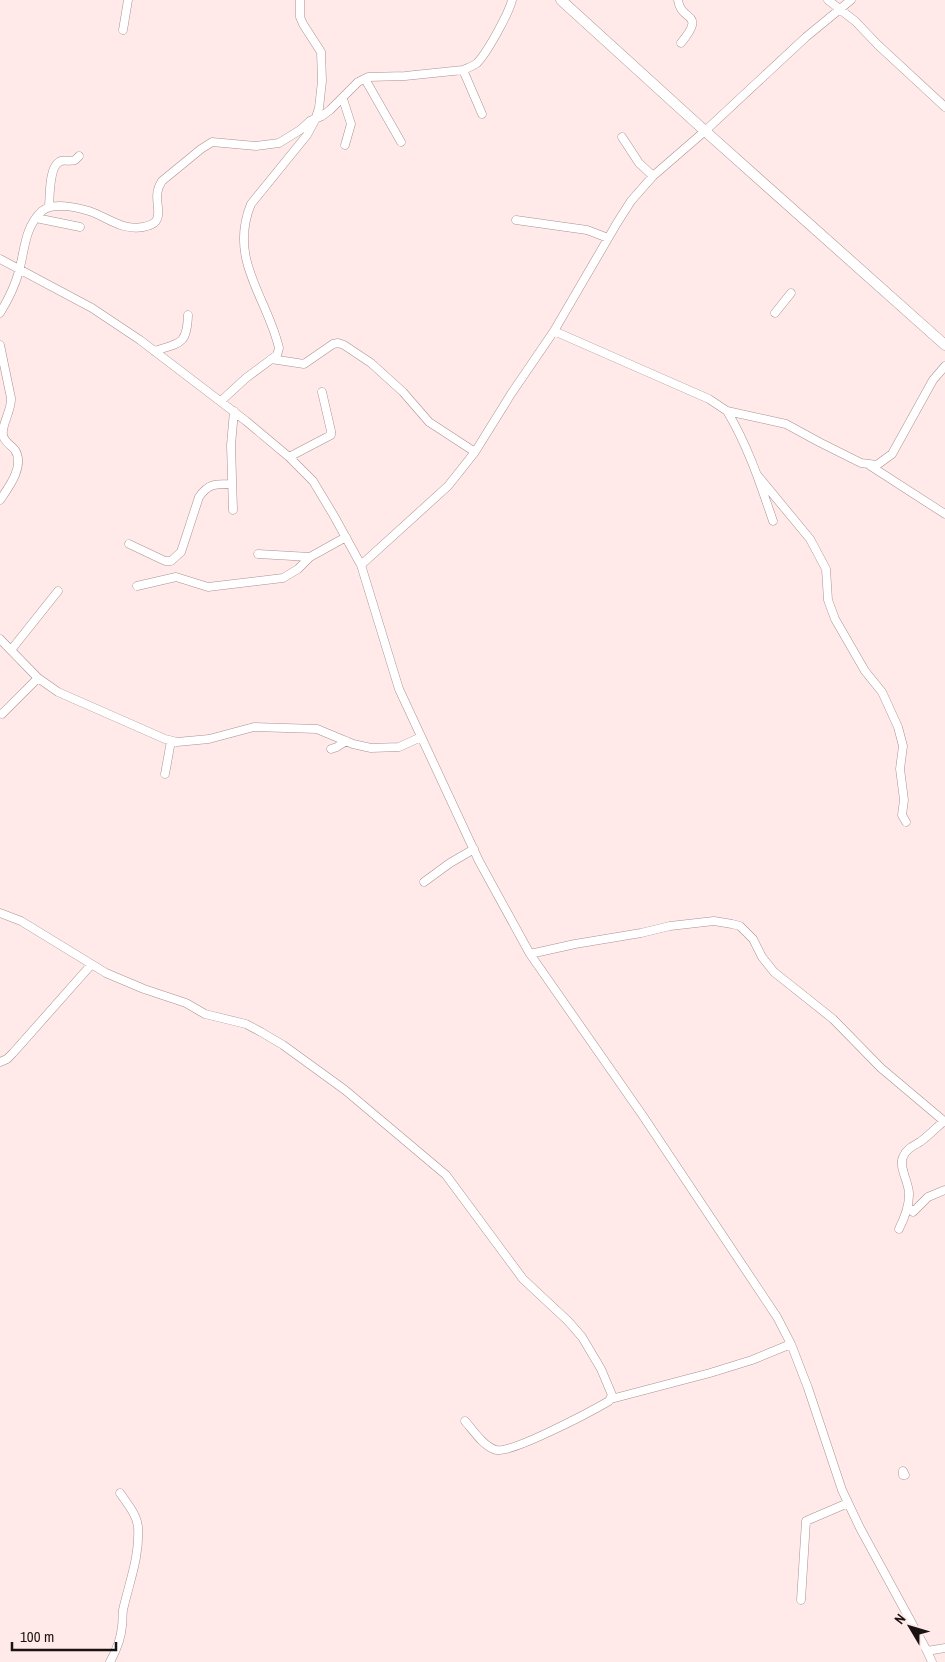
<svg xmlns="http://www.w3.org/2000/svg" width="945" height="1662" font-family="'Archivo Narrow',sans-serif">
	<rect width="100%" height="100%" fill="#ffe9e9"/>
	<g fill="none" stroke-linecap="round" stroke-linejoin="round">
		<g stroke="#aa9291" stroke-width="9">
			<path id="minor" d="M678,0C681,23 707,11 681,43
				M828,0L855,21L878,45L945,107
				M123,30L128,0
				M463,70L482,114
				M365,79L401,142
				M343,99L351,124L345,145
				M622,137L639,163L653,176
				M49,206C50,195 49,168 59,162C63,159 70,162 75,160L79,156
				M36,218L80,227
				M516,220L587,230L608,238
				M0,259L92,308L140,340L246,421L289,457L313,481L334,516L361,565L399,689L479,861L530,954L643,1116L777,1317L791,1344L808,1388L842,1490L860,1528L927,1651L932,1662
				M0,313C8,300 15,286 19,271C25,250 24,228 42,211C52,202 76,207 89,211C107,217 122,231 143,227C148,226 153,225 156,221C163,211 151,197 162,181L201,149L212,142L256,146L279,143L300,130L310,121L322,116L330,110L358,82L368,77L405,76L463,70C468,68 473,66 477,63C487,53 509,13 512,0
				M775,313L791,293
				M554,331L709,399L727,411L786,424L819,442L861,463L877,465L892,454L933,380L945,366
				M0,345L11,398C12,410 1,425 3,435C4,442 11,445 15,450C25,466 9,487 0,500
				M154,351C180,343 187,345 188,315
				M271,359L304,364L333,344L338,343L344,345L371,363L403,392L429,422L475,452
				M221,401L246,378L277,355L279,348C267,297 228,260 251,204L307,135L315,120L319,108L322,81L321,52L303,24L300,17V0
				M727,411C748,446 760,483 773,521
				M289,457L331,435V431L322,392
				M869,465L945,514
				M758,476L810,539L826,569L828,600L835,619L865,671L882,692L898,727L903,746L900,769L904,800L902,815L906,822
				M233,510L231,445L234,411
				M129,544L165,561H171L181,552L199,497C209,483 216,484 232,484
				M258,554L310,557
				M361,565L448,486L475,452L511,394L554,331L617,223L631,201L653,176L705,131L806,37L851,0
				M137,586L176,577L208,587L283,578L298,569L310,557L346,537
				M0,639L38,678L58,692L165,739L177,742L209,739L254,727L317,729L353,744L371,748L399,747L421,737
				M11,650L58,591
				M2,714L38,678
				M331,749L337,747L346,741
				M165,774L171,741
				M424,882L450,863L474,849
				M0,913L21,921L106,973L144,989L186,1003L205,1014L246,1024L261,1032L283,1045L345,1090L446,1175L523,1279L568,1321L582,1337L601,1369L612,1395L609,1401C592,1411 511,1454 496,1450C483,1446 473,1430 465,1421
				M530,954L575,944L641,933L670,926L714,921L732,924L740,926L753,939L762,957L774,972L833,1019L881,1068L945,1122
				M0,1062L7,1059L13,1053L91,965
				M908,1207L913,1212L928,1197L945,1190
				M899,1229C904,1219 909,1208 909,1195C910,1184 898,1167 903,1157C906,1149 913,1146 920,1142C928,1136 936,1128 944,1121
				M611,1399L710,1373L752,1360L791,1344
				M903,1475V1471L905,1475
				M801,1600L806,1521L848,1503
				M927,1651L945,1648
				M110,1662C116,1651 121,1639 122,1626C123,1621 122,1616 123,1610C129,1583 140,1556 138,1527C137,1515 127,1503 120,1493"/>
		</g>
		<g stroke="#aa9291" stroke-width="11">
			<path id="major" d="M561,0L705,131L945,345"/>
		</g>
		<use href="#minor" stroke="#fff" stroke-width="8"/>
		<use href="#major" stroke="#fff" stroke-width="10"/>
	</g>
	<g transform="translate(910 1627) rotate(308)" stroke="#ffe9e9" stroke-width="4" paint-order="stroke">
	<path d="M0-4L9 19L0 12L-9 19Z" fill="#1b1212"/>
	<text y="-8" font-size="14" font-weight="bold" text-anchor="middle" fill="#1b1212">N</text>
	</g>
	<path d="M12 1642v8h104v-8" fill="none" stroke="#1b1212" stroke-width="2.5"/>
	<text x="20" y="1642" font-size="15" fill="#1b1212" stroke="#ffe9e9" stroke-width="4" paint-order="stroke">100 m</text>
</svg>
